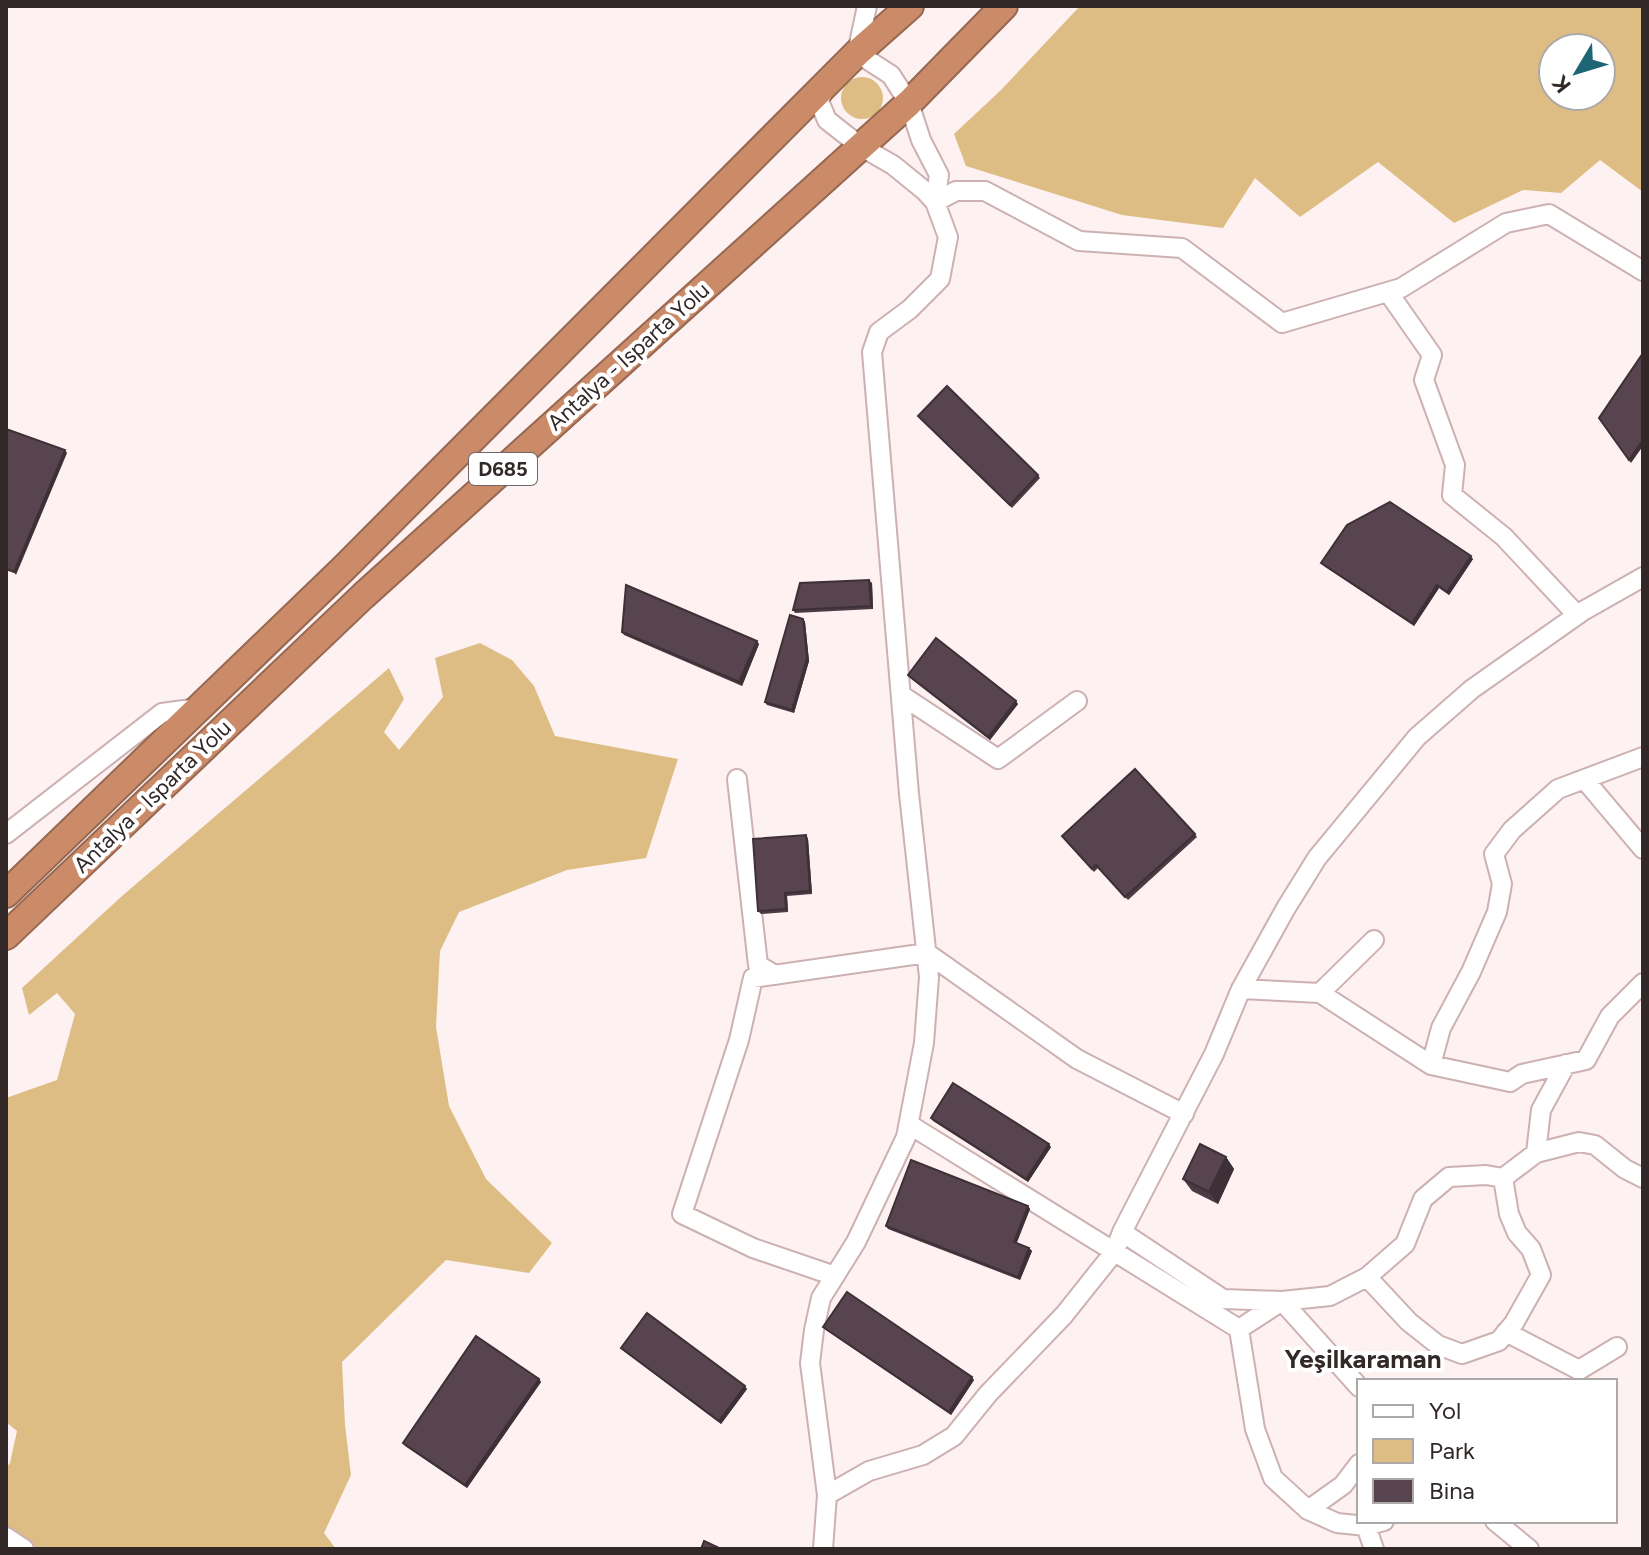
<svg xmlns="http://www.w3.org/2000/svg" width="1649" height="1555" font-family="Figtree,sans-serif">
	<rect width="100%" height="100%" fill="#fdf1f1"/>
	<path fill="#debd85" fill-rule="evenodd" d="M1080,6H1643V192L1600,160L1561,193L1523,190L1454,223L1378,162L1300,217L1255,178L1223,228L1122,215L966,166L954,134L1001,90ZM1553,48H1601V96H1553Z
		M841 98a21 21 0 1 1 42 0a21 21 0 1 1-42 0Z
		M480,643L512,660L534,686L555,736L678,759L646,858L567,870L459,912L440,951L436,1027L449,1106L486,1179L552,1243L529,1273L446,1260L342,1362L345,1425L351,1475L324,1533L336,1549H6V1468L10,1463L17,1431L6,1422V1098L57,1080L75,1014L57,993L29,1015L22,988L122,896L389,668L404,699L384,732L399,750L443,697L435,658Z"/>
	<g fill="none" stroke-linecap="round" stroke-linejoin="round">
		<g stroke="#cdb1b2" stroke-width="22">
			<path id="minor" d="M826,86L819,101L827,120L860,146L893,165L925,191L935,202L939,175L921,140L909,103L891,75L857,53L867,6
				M1388,292L1432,355L1424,380L1455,465L1452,495L1504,537L1577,615
				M901,695L998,759L1077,701
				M737,779L758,965L775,975
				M1584,779L1643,849
				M6,834L162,713L199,708
				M1241,989L1320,993L1431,1065L1510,1082L1522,1074L1586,1060L1610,1016L1643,983
				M1320,993L1374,940
				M1431,1065L1441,1028L1471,972L1497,912L1502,884L1494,854L1512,830L1558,789L1643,757
				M910,1125L1239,1329L1255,1429L1273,1478L1308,1510L1337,1523L1366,1526L1384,1521
				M1536,1153L1541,1110L1566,1064
				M1122,1232L1223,1299L1282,1301L1359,1387
				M835,1276L753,1248L682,1214L739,1040L753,978L927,953L1077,1059L1184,1114
				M1367,1277L1409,1322L1438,1345L1462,1354L1499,1341L1514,1323L1541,1275L1531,1249L1517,1233L1509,1214L1503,1178
				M1239,1329L1282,1301L1330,1296L1367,1277L1405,1244L1423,1199L1449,1177L1486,1175L1503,1178L1536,1153L1579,1142L1595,1145L1625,1169L1643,1178
				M1506,1332L1579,1370L1617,1347
				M827,1495L869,1471L923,1455L954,1436L988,1394L1064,1315L1115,1251L1122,1232L1214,1054L1241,989L1286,908L1317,858L1417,737L1472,689L1583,611L1643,577
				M1308,1510L1343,1485L1359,1464
				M1495,1521L1529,1549
				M1366,1526L1374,1549
				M6,1537L24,1549
				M823,1549L827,1495L810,1363L814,1330L821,1298L856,1242L906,1137L924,1043L929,977L909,794L872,352L879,332L910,309L940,279L948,237L935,202L956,191H985L1079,241L1182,248L1282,323L1401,288L1506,223L1549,214L1643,271"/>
		</g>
		<g stroke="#966852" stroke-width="30">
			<path id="highway" d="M6,894L344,568L857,53L910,6
				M6,936L363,596L909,103L1004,6"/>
		</g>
		<use href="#minor" stroke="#fff" stroke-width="18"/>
		<use href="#highway" stroke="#cc8b68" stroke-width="26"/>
	</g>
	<path fill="#4c3a44" d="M918,416L1038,475L1040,478L1012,508Z
		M1473,559L1449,595L1439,588L1414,626L1324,566L1321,563Z
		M872,583L873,609L795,613L793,610Z
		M803,619L805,622L809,661L794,713L767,705L765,702Z
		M622,632L759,644L742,686L624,635Z
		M908,675L1018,704L990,740L910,678Z
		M1195,834L1197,837L1128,900L1098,868L1094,872L1064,839Z
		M806,835L808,839L812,894L787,896L788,912L761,914L758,911Z
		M931,1118L1051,1147L1028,1182L933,1121Z
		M1226,1157L1234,1169L1218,1204L1192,1191L1183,1179Z
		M1028,1206L1030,1209L1016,1243L1029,1248L1032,1251L1020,1280L888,1229L886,1226Z
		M823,1327L974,1380L951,1415L826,1330Z
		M621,1348L747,1389L721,1424L624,1351Z
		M539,1379L541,1382L467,1488L405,1446L403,1443Z"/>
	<path fill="#3e3037" d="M1643,440V446L1631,463L1629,460Z
		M65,450L67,453L16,575L14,572Z
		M1471,556L1473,559L1449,595L1447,592Z
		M869,580L872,583L873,609L871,606Z
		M1437,585L1439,588L1414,626L1412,623Z
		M803,619L805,622L809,661L794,713L792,710Z
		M757,641L759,644L742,686L739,682Z
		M1016,701L1018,704L990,740L988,737Z
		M806,835L808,839L812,894L810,891Z
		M785,893L787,896L788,912L786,909Z
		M1049,1144L1051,1147L1028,1182L1026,1179Z
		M1226,1157L1234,1169L1218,1204L1209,1192Z
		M1028,1206L1030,1209L1016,1245L1014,1242Z
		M1029,1248L1032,1251L1020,1280L1018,1277Z
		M972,1377L974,1380L951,1415L949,1412Z
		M539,1379L541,1382L467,1488L465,1485Z
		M745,1386L747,1389L721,1424L719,1421Z"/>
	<path fill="#58444f" stroke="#3e3037" stroke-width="2" d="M1643,353V440L1629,460L1599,418Z
		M947,386L1038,475L1010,505L918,416Z
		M6,429L65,450L14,572L6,569Z
		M1390,502L1471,556L1447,592L1437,585L1412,623L1321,563L1347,525Z
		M869,580L871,606L793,610L800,583Z
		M626,585L757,641L739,682L622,632Z
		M790,615L803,619L807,658L792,710L765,702Z
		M936,638L1016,701L988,737L908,675Z
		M1135,769L1195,834L1125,897L1096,865L1092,869L1062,836Z
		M806,835L810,891L785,893L786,909L758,911L753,839Z
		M953,1083L1049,1144L1026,1179L931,1118Z
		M1200,1144L1226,1157L1209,1192L1183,1179Z
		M911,1160L1028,1206L1014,1242L1029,1248L1018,1277L886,1226Z
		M847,1292L972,1377L949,1412L823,1327Z
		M647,1313L745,1386L719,1421L621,1348Z
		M476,1336L539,1379L465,1485L403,1443Z
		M704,1541L721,1549H701Z"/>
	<g text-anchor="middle" stroke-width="8" stroke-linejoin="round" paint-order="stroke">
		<rect fill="#fff" stroke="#706868" stroke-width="2" x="469" y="453" width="68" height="32" rx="6"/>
		<g font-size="20" font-weight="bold" fill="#322828">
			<text x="503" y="476">D685</text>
		</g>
		<g font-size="22" fill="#322828" stroke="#fff">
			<text transform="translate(628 356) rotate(-42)" y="8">Antalya - Isparta Yolu</text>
			<text transform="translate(152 796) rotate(-44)" y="8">Antalya - Isparta Yolu</text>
		</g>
		<g font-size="26" font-weight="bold" fill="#322828" stroke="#fff">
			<text x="1363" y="1368">Yeşilkaraman</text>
		</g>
	</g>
	<rect width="1649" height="1555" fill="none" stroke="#322828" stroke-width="16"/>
	<rect x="1357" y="1379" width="260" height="144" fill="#ffffff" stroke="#ada9a9" stroke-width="2"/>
	<rect x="1373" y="1405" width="40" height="12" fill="#ffffff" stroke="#ada9a9" stroke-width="2"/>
	<text x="1429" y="1419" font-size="24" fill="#322828">Yol</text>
	<rect x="1373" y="1439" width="40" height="24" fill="#debd85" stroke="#ada9a9" stroke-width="2"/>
	<text x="1429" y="1459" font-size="24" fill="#322828">Park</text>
	<rect x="1373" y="1479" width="40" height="24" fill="#58444f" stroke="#ada9a9" stroke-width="2"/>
	<text x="1429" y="1499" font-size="24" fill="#322828">Bina</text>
	<g transform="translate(1577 72) rotate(232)"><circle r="38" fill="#ffffff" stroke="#ada9a9" stroke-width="2"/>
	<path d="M0-6L14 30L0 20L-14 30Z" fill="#1f6675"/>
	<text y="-12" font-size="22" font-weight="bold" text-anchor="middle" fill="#322828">K</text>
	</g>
</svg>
